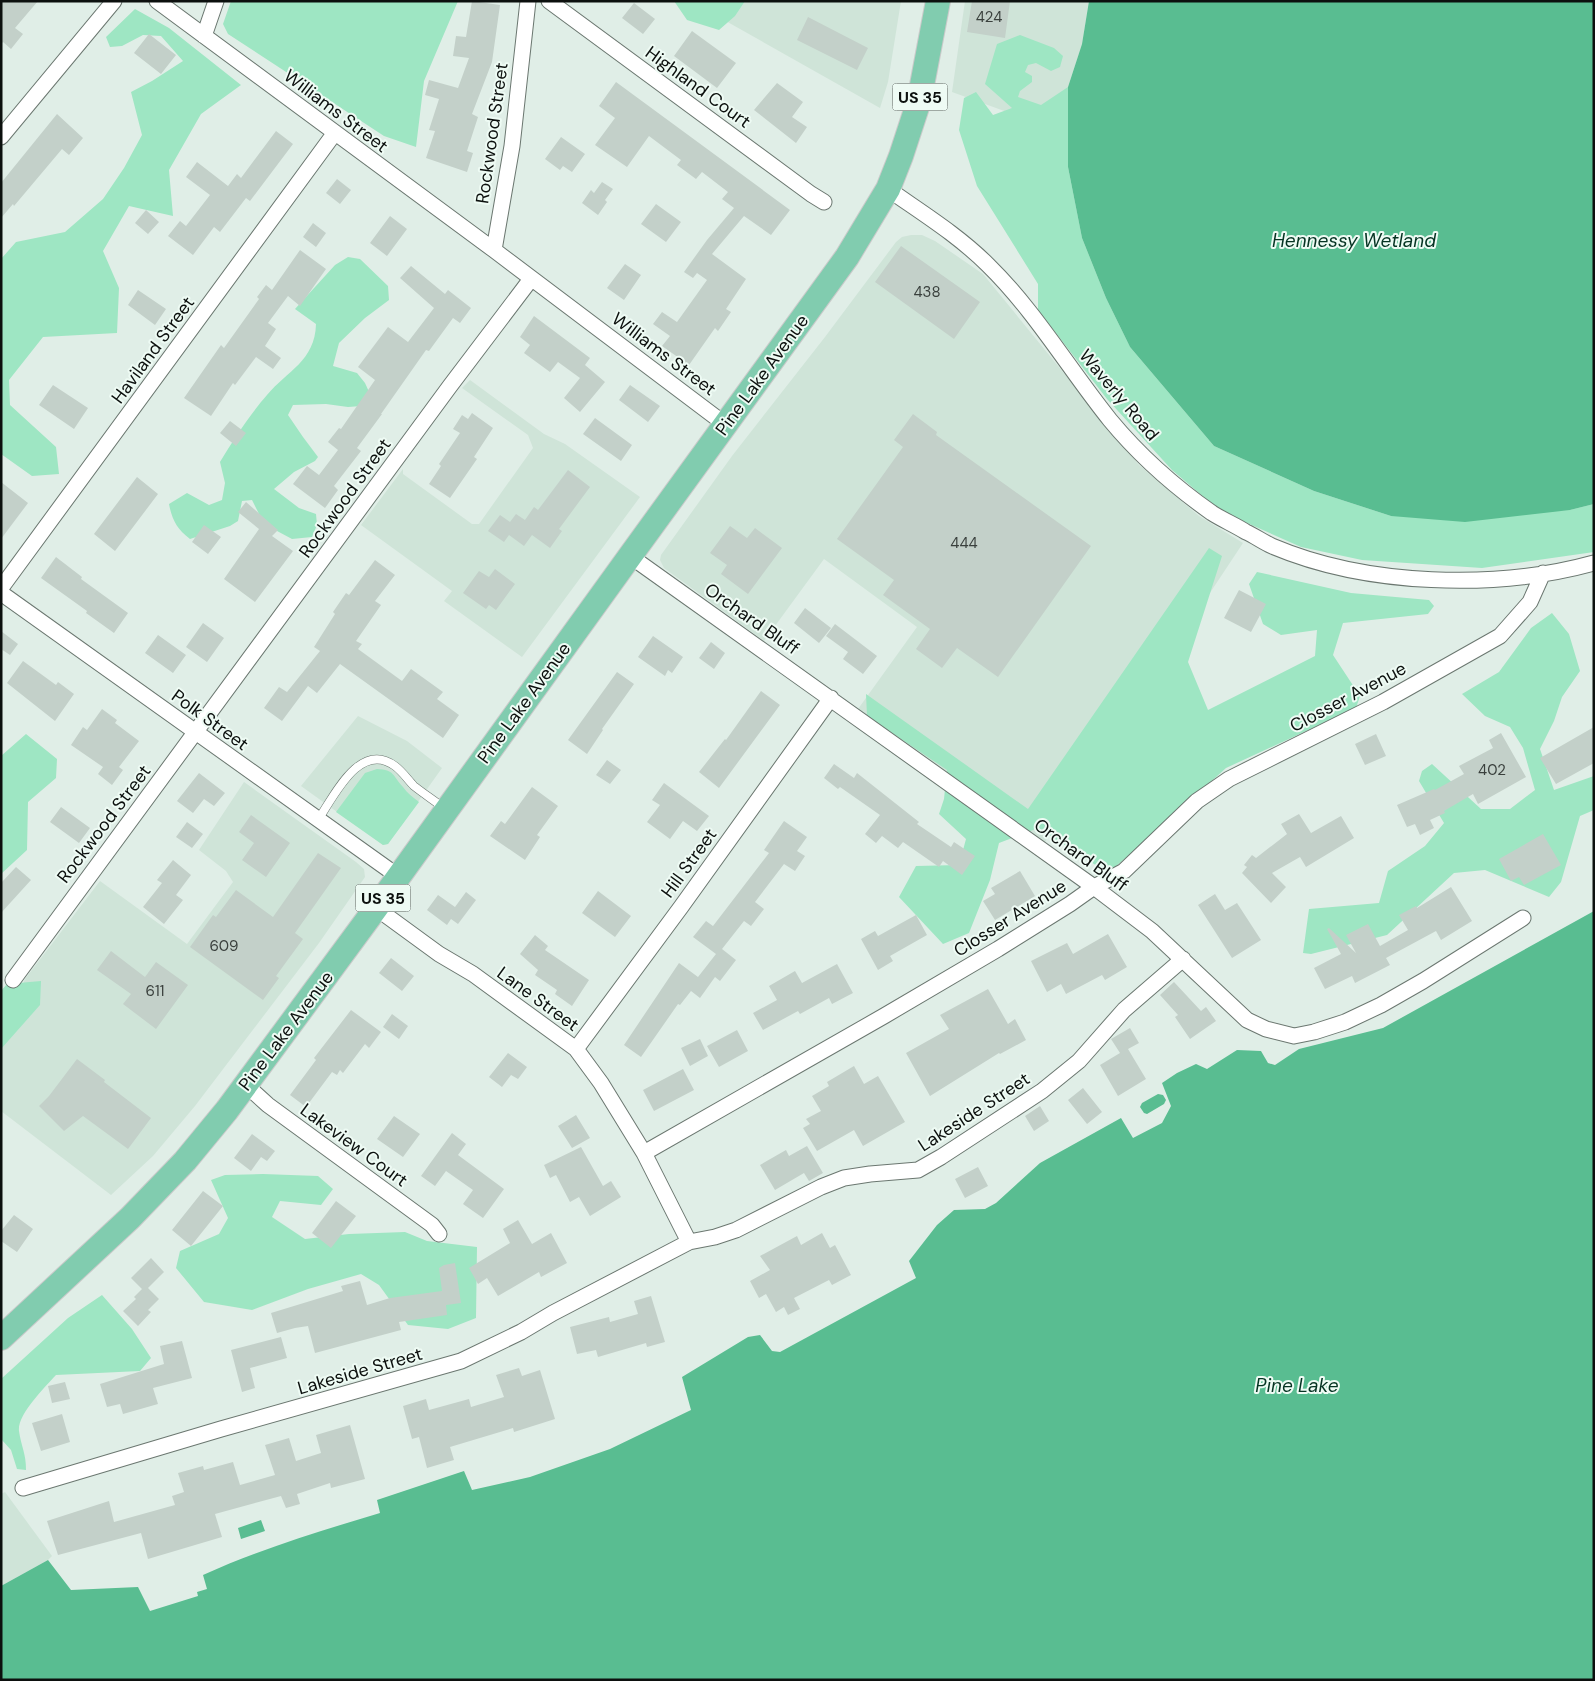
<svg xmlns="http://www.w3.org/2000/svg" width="1595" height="1681" font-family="'DM Sans',sans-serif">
	<rect width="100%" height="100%" fill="#e0eee7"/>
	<path fill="#cfe4d8" d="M727,1H901L888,82L880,108L724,20Z
		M965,1H1089L1082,44L1068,87V134L952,92Z
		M911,235H922L935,241L983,274L1139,465L1199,516L1243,543L1045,842L858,709L917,627L824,559L764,641L664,568L660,560L661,555L732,456L825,337L896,242L902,237Z
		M470,380L544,434L565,444L640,497L522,657L444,601L452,591L361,525L403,469V474L472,524H479L533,448L528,435L462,388Z
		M358,716L407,741L442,768L388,844L383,845L301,786Z
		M244,782L356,862L364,869L365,877L319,943L195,1106L153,1156L111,1195L1,1111V1035L25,979L100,881L187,944L233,882L226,871L199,850Z
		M5,1492L52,1556L48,1560L1,1586V1494Z"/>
	<path fill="#9ee6c3" d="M231,1H458L424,81L416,147L384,136L228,34L223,24Z
		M674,1H745L735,16L719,30L687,20Z
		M135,9L169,28L241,85L201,114L169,170L173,216L129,206L103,251L119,288L117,333L43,337L9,380L10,405L56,447L59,474L32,476L1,454V259L16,242L65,232L103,199L124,168L142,135L131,92L152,81L183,61L161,36L143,35L122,46L110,47L106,37Z
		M1020,35L1054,48L1063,56L1060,67L1051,71L1036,63L1028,65L1025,72L1032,76V82L1020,91L1018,97L1041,105L1068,87V167L1082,238L1106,298L1130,347L1214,446L1314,491L1391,516L1570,510L1594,504V552L1482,568L1362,560L1301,547L1220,511L1172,470L1107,399L1038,310V284L977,186L959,130L964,98L976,92L993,115L1012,108L985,84L997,44Z
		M348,257L360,259L388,286L389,300L365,318L339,343L333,366L357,373L365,383L375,405L348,407L326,404L293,405L288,415L303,437L318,457L315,461L294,472L274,489L299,508L316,514L317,525L312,537L292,539L264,524L252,500L242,501L238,521L230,526L190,539C177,529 172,520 169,504L187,493L209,505L222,500L225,483L220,462C232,442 251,413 267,395C287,371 315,361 316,324L295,309L335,265Z
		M1209,548L1222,556L1188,662L1208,710L1315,656L1317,630L1281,635L1263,624L1249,584L1257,572L1351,593L1429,600L1434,606L1428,614L1343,623L1333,655L1360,696L1356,708L1226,768L1149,838L1108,873L1038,828L999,843L990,880L969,933L943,944L899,897L916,866L959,865L966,839L939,814L944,799L947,770L867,716L866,694L1028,809Z
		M1552,613L1569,634L1580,671L1562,697L1554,721L1540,749L1554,790L1594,776V810L1580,816L1561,882L1549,897L1485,870L1454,873L1387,935L1311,954L1303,953L1309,909L1379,903L1388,871L1425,846L1444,823L1419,781L1422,771L1432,764L1481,809H1510L1535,790L1523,748L1510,727L1485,716L1462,694L1499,672L1531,628Z
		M26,734L57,759L56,778L28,802L27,850L1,874V756Z
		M377,769C395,770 392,775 403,787C407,793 413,797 419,802L388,844L383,845L336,812L365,773Z
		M41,981L40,1005L1,1049V991L7,984Z
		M263,1174L318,1176L333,1189L321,1205L280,1201L272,1217L305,1239L349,1234L405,1232L427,1241L477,1247L476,1318L448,1329L408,1325L379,1285L361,1274L308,1289L252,1310L204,1302L176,1268L180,1251L219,1234L228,1218L211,1180L225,1175Z
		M102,1295L132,1329L151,1358L140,1371L56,1375C45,1387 17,1415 19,1431C21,1446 26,1453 26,1470L17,1469L11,1450L1,1439V1379L68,1318Z"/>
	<path fill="#59bd91" d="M1089,1H1594V504L1570,510L1465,522L1391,516L1314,491L1214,446L1130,347L1106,298L1082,238L1068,167V87L1082,44Z
		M1594,911V1680H1V1586L48,1560L71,1590L138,1587L150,1611L198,1596L197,1592L207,1589L203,1575C261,1549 320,1531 380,1513L377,1500L464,1471L472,1490L530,1477L610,1449L691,1410L682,1377L748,1337L760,1335L772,1351L780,1352L916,1278L909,1261L937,1225L954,1210L985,1209L996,1203L1040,1163L1121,1118L1133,1138L1162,1123L1171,1106L1162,1083L1177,1073L1196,1064L1207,1069L1237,1050L1261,1051L1268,1063L1275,1065L1299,1049L1383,1028Z
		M1158,1094L1163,1095L1166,1100L1164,1104L1147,1114L1144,1113L1140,1107L1142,1103Z
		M261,1520L265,1531L241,1539L238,1528Z"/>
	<path fill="#c3d0c9" d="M1,1H38L15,28L23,34L11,49L3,42L1,44Z
		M472,1L500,5L492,62L472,114L478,117L467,151L473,153L467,172L426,158L435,131L429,130L439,99L425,95L429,80L458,88L469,58L453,56L456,36L466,37Z
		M972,1H1010L1005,38L967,32Z
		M634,3L655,19L643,34L622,18Z
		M808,17L868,48L857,70L797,40Z
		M692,31L736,63L717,88L674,56Z
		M149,34L176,55L161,74L134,53Z
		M616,82L790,210L771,235L744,216L712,254L746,279L726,309L731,312L718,331L715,328L689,365L662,346L670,336L653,324L662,312L677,322L707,280L697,273L693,278L684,272L707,240L734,208L722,199L728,192L702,172L696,179L677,165L681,160L649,136L627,167L595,145L615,118L599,106Z
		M777,83L803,102L792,117L807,127L796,143L754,110Z
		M57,114L83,138L69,155L62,149L14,206L13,204L1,218V183Z
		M276,131L293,144L250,201L246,198L220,232L214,227L193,255L168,236L180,221L186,226L210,195L186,177L197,162L228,186L237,174L241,178Z
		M561,137L585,154L572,172L563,166L560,170L545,159Z
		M337,179L351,190L340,204L326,193Z
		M602,182L613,189L605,200L607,202L598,215L582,203L591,190L594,193Z
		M656,204L681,222L666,242L641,224Z
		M146,210L159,222L148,234L135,223Z
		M390,216L407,229L387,256L370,243Z
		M313,223L326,233L316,247L303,237Z
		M901,246L980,302L954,339L875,282Z
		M300,250L326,269L300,306L288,296L268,323L276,329L265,346L281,358L273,369L256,357L235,385L233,383L211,416L184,398L221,345L224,348L259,299L257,297L266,285L272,290Z
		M625,264L641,275L624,300L607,288Z
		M411,266L445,294L448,290L471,308L460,323L453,318L429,351L426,350L381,414H382L357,448L361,451L334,486L338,490L325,508L293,484L307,466L319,475L338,450L328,442L339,428L341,429L375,380L358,367L388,327L408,342L434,308L400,278Z
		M138,290L166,309L155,325L128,305Z
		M534,316L590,358L585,365L605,382L580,412L564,398L580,378L558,362L550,372L524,353L530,345L520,337Z
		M53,385L88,408L74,429L39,405Z
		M630,385L660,406L648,422L619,400Z
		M472,413L493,428L474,457L477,459L450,498L429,484L441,466L439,464L460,433L453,429L462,415L468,419Z
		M913,414L937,432L936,435L1091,546L998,677L957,648L942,668L916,649L930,629L883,595L894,580L837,539L903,447L894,440Z
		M595,418L632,445L621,461L583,434Z
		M230,421L246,433L236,446L220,433Z
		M568,470L590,487L559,529L562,531L550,548L532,535L524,546L509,535L504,542L488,531L500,515L510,522L516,514L525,520L534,507L538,510Z
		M137,477L158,494L115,551L94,534Z
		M1,482L28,503L1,539Z
		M246,502L278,530L272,536L293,551L255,602L224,579L259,529L238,512Z
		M204,525L221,537L208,554L192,542Z
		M730,526L747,538L755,528L782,548L748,594L721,574L727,565L710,553Z
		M56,557L82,577L81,579L128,613L114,633L86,613L87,611L41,578Z
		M375,560L395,575L375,601L381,605L356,641L362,644L358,649L402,681L411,669L443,692L437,699L459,715L443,738L340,664L317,693L308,686L282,721L264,708L279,687L287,692L320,651L314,647L335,614L333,612L346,593L349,595Z
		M495,569L515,584L496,610L489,605L486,609L463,593L479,571L489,577Z
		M1239,590L1266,604L1251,632L1224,618Z
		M805,608L831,628L819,643L794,623Z
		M203,623L224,638L207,662L186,647Z
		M835,624L877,656L863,674L843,659L848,652L826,636Z
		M1,631L18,644L10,655L1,649Z
		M158,635L186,655L173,673L145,653Z
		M653,636L683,657L672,673L668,670L665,676L638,657Z
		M711,642L725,653L714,669L699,658Z
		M23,661L56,685L58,682L74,694L55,721L7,683Z
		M617,672L634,684L602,729L603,730L587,754L568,740Z
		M761,691L780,705L719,788L699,772L725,739L726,740Z
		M102,709L117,720L115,723L139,741L119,767L123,770L112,785L98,774L103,767L71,745L83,727L87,730Z
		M1594,727V763L1556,784L1540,758Z
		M1501,733L1526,777L1478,804L1473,794L1444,811L1445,813L1430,820L1434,828L1420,835L1415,824L1407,827L1397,805L1434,789L1435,790L1464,774L1459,766L1493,748L1489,740Z
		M1376,734L1386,756L1365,765L1355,744Z
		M607,760L621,770L610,784L596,775Z
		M834,764L854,778L857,773L919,822L917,824L951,847L954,842L975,856L962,875L943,861L939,867L903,842L898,848L882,836L876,843L865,834L880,815L840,787L838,789L824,778Z
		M199,773L225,793L214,806L204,799L193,813L177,801Z
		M664,783L709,816L697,831L683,821L670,839L647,822L660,805L652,800Z
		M532,787L558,806L537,835L540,837L525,860L490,836L501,821L505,824Z
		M61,807L90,828L79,843L50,822Z
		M1299,814L1311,833L1341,816L1354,838L1306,867L1300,857L1272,873L1286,887L1271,903L1242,873L1247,867L1244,865L1252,855L1256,858L1287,834L1281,824Z
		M251,815L290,843L266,877L242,860L254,843L239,832Z
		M784,821L807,837L797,851L805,856L795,871L784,864L755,902L764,909L751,926L744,921L722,949L736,960L720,981L715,977L700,998L691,991L680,1005L678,1004L641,1057L624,1045L679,963L698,977L716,954L693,937L706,921L713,926L769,853L764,850Z
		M187,822L203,834L192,848L176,837Z
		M1543,834L1561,865L1524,885L1519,877L1511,881L1499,859Z
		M318,853L341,868L295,933L303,939L276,976L279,978L263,1000L190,947L213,915L216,917L236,890L273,917Z
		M173,860L191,875L176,895L183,900L164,924L143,907L162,883L157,880Z
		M16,867L31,880L1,913V883Z
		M1020,871L1035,896L995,920L983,901L995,894L991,888Z
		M1451,887L1472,921L1441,940L1436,931L1386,958L1390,965L1355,983L1352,976L1325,989L1314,968L1341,954L1327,929L1329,928L1356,953L1346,935L1368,924L1380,946L1408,930L1399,915L1416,906L1417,908Z
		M598,891L631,916L615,937L582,913Z
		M466,892L476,900L458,924L451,919L447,925L427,910L438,895L455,907Z
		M1215,894L1225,910L1237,903L1261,940L1232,958L1198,905Z
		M916,915L927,935L890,956L893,961L878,970L861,939L875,931L878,936Z
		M1108,934L1127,967L1105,980L1102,975L1066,994L1061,984L1047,992L1031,961L1067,943L1073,954Z
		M535,935L548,946L545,950L589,980L572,1006L555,994L557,990L535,975L538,970L520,954Z
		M111,951L145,977L156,962L188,985L156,1029L123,1004L131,994L97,970Z
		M391,958L414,976L402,991L379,973Z
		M837,964L853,993L832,1004L829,998L800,1014L798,1011L763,1030L753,1013L777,1000L769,986L795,971L802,983Z
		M1174,982L1201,1011L1206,1007L1216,1021L1190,1039L1175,1017L1178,1015L1160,995Z
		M988,989L1008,1024L1015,1019L1026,1040L1000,1054L999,1053L930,1096L906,1053L949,1029L940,1015Z
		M351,1010L381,1032L369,1048L365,1044L343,1073L340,1070L337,1075L332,1072L306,1107L290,1095L316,1060L314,1058Z
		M392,1014L408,1026L399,1039L383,1027Z
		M1130,1028L1139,1043L1128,1049L1146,1079L1118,1096L1100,1065L1120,1053L1111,1039Z
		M737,1030L748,1051L719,1067L707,1046Z
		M700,1039L708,1056L690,1066L681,1048Z
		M508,1053L527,1067L518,1079L511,1075L502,1087L489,1077Z
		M77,1059L105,1080L104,1082L151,1118L128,1149L83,1116L64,1131L39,1106L49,1096Z
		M854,1066L864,1084L878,1076L905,1122L863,1146L854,1130L817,1151L803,1128L810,1124L806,1119L821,1111L812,1096L829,1086L827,1082Z
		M683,1069L694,1090L654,1111L643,1090Z
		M1083,1088L1102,1112L1087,1124L1068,1100Z
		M1040,1106L1049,1121L1034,1131L1025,1116Z
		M576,1115L590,1138L572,1148L558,1126Z
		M394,1116L420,1134L403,1157L377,1139Z
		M452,1133L466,1144L458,1155L504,1189L483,1218L463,1204L473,1190L446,1171L435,1186L421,1176Z
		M252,1134L275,1151L267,1161L261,1157L251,1171L234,1158Z
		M807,1146L823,1173L809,1181L804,1173L775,1190L760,1165L786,1150L789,1156Z
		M581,1147L603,1186L611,1181L621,1197L590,1216L579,1197L570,1202L556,1175L550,1178L544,1165Z
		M978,1167L988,1186L965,1198L955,1179Z
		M203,1191L223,1206L191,1246L172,1230Z
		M336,1201L356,1216L331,1248L312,1233Z
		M14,1215L33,1229L17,1252L1,1241V1231Z
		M518,1220L532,1244L551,1233L567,1263L541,1277L539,1272L498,1296L487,1278L478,1284L469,1268L510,1243L503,1229Z
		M822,1233L830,1248L835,1245L851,1275L832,1285L829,1280L794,1298L800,1309L788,1315L784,1307L776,1312L766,1294L759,1298L750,1281L770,1270L760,1256L797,1236L801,1245Z
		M151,1258L164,1272L148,1288L159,1299L148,1310L151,1312L138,1326L123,1311L136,1299L134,1297L142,1289L131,1278Z
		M455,1263L461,1303L446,1305L447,1315L399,1322L401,1330L315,1353L308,1326L295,1328L277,1333L271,1313L343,1291L341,1286L360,1281L367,1305L390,1298L442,1291L439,1268L444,1265Z
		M651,1296L665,1342L647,1347L646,1343L598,1357L596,1350L577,1354L570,1327L609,1317L610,1322L638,1314L634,1301Z
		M281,1337L287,1358L250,1368L255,1388L242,1392L231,1350Z
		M182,1341L192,1378L153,1388L158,1404L123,1414L120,1404L107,1407L100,1384L164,1364L160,1346Z
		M519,1368L522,1376L540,1370L555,1419L514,1432L513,1428L450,1447L454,1460L427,1468L419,1437L412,1439L403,1406L426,1399L429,1410L469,1399L471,1407L504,1397L496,1375Z
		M65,1382L70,1399L52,1403L48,1386Z
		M62,1414L70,1442L41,1451L32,1423Z
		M350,1425L365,1479L331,1488L330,1483L297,1494L300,1504L286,1508L281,1496L215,1514L222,1537L148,1559L141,1533L58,1555L47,1521L109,1501L114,1522L175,1505L172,1496L184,1492L178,1473L203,1466L204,1470L233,1462L240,1485L275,1475L265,1445L289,1438L296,1461L321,1453L316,1435Z"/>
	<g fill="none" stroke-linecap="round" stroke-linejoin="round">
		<g stroke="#6b7770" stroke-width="9">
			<path id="service" d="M318,820C334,796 360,740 395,766C403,772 408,780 414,786C424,794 435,801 445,809"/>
		</g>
		<g stroke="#6b7770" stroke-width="17">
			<path id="minor" d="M157,1L494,250L726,425
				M549,1L811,194L824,202
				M204,36L216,1
				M1,137L114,1
				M888,189C922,213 958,235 988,265C1035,311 1069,369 1110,420C1139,455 1175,487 1212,513C1223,520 1235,525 1246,532C1255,536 1263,542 1272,546C1366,586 1496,590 1594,563
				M494,250L512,146L528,1
				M630,556L1094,887L1152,931L1247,1020L1266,1029L1294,1036L1314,1032L1345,1022L1381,1005L1423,981L1523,918
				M1,588L334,134
				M1,593L399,877
				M376,908L439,954L473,974L576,1049L601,1083L644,1153L689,1242
				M13,980L450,386L531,279
				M576,1049L681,907L831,698
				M246,1085L268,1105L432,1225L439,1234
				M644,1153L884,1016L998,949L1070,904L1094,887L1124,871L1197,801L1229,779L1383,702L1500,636L1530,602L1543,573
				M23,1488L221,1429L461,1361L521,1332L553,1313L689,1242L715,1237L736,1230L821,1187L844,1178L870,1174L918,1170L941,1157L1042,1091L1079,1061L1124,1010L1183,959"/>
		</g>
		<g stroke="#cacaca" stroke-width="26">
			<path id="primary" d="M1,1338L130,1218L185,1161L227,1110L376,908L630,556L847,257L888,189L901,156L919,101L938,1"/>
		</g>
		<use href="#service" stroke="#fff" stroke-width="8"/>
		<use href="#minor" stroke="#fff" stroke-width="15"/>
		<use href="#primary" stroke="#81ccaf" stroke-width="24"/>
	</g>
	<g text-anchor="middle" stroke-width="4" stroke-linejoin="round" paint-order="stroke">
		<g font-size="15" fill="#3a403d">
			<text x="989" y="22">424</text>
			<text x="927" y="297">438</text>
			<text x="964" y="548">444</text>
			<text x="1492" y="775">402</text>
			<text x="224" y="951">609</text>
			<text x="155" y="996">611</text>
		</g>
		<g fill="#eefbf4" stroke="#505653" stroke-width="1">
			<rect x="892.5" y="83.5" width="55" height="27" rx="4"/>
			<rect x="355.5" y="884.5" width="55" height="27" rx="4"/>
		</g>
		<g font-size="16" font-weight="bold" fill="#0c100e">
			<text x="920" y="103">US 35</text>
			<text x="383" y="904">US 35</text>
		</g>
		<g font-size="18" fill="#0c100e" stroke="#eefbf4">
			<text transform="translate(698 87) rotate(36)" y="6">Highland Court</text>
			<text transform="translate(336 111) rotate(37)" y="6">Williams Street</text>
			<text transform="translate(492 133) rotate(-82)" y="6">Rockwood Street</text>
			<text transform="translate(153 350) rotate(-54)" y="6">Haviland Street</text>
			<text transform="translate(664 354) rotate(37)" y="6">Williams Street</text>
			<text transform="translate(762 375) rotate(-54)" y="6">Pine Lake Avenue</text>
			<text transform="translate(1119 395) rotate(50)" y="6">Waverly Road</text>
			<text transform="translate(345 498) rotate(-54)" y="6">Rockwood Street</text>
			<text transform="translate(752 619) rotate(35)" y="6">Orchard Bluff</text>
			<text transform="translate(1348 697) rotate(-28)" y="6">Closser Avenue</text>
			<text transform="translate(524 703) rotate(-54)" y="6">Pine Lake Avenue</text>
			<text transform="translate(210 720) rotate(36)" y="6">Polk Street</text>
			<text transform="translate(104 824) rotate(-53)" y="6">Rockwood Street</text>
			<text transform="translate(1081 855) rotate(36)" y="6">Orchard Bluff</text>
			<text transform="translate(689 863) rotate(-54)" y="6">Hill Street</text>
			<text transform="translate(1010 918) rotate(-32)" y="6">Closser Avenue</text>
			<text transform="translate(538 999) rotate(36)" y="6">Lane Street</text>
			<text transform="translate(286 1031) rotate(-53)" y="6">Pine Lake Avenue</text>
			<text transform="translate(974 1112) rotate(-33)" y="6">Lakeside Street</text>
			<text transform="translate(354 1145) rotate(36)" y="6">Lakeview Court</text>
			<text transform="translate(360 1371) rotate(-16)" y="6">Lakeside Street</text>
		</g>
		<g font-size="19" font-style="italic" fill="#063423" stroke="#eefbf4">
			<text x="1354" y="247">Hennessy Wetland</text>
			<text x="1297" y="1392">Pine Lake</text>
		</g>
	</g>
	<rect width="1595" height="1681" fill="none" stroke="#0c100e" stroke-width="5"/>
</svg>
